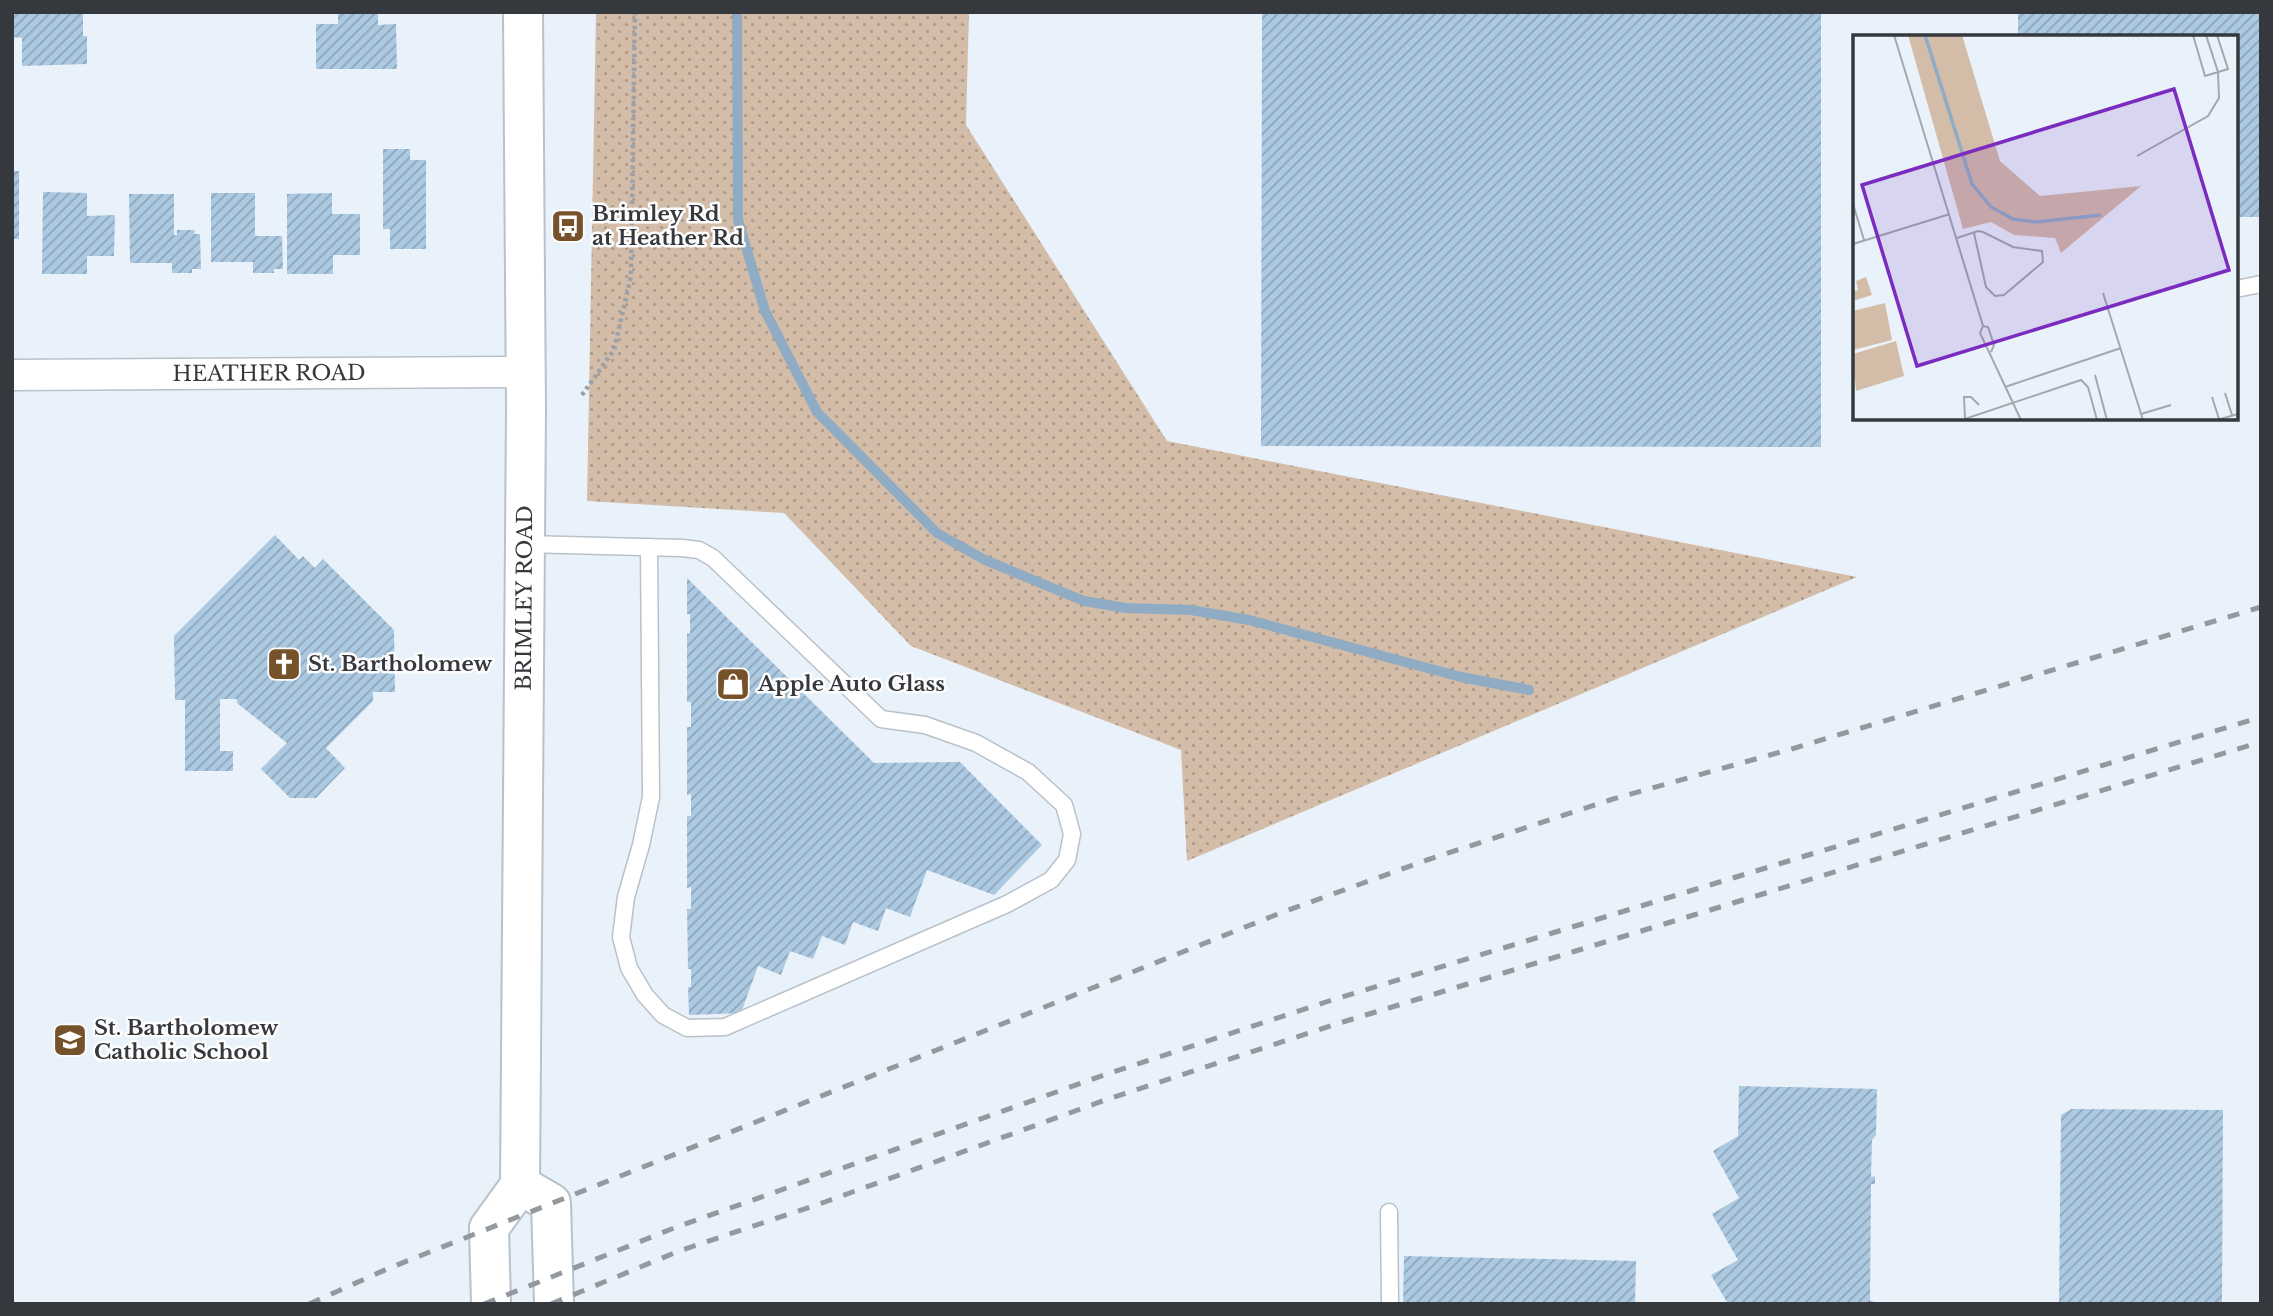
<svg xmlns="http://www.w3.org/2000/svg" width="2273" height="1316" font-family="'Libre Baskerville',serif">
	<defs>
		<pattern id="grass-dots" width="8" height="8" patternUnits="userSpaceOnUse" patternTransform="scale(1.75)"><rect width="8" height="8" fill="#d3bda8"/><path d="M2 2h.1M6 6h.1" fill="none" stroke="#ac9b8a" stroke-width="1.8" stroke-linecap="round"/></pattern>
		<pattern id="building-hatch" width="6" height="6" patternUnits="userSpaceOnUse" patternTransform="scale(1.75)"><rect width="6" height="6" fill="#acc9e2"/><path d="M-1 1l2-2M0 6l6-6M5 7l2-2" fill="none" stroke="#8da4b8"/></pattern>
	</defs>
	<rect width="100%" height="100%" fill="#e9f2fa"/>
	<path fill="url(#grass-dots)" d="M596,12H969L966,125L1167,441L1857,577L1187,861L1181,750L911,646L784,513L587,501Z"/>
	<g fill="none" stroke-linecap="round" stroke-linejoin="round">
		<path stroke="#90acc4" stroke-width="10" d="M737,12L738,220L765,311L817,412L937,533L985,560L1084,601L1126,608L1191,610L1249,620L1461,677L1529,690"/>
	</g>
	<path fill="url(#building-hatch)" d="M12,12H83V36H87V64L22,66V38L12,37Z
		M338,12H378V25L396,24L397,69H316V24H338Z
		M1262,12H1821V447L1261,446Z
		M2018,12H2261V217H2236V37H2018Z
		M383,149H410V160H426V249H390V229H383Z
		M12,171H19V239H12Z
		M43,192L87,193V216L115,215L114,256H87V274H42Z
		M211,193H255V236H282L283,269H274V273H253V262H211Z
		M332,193V214H360V255H333V274H287V194Z
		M129,194H174V235H177V230H195L194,234H200L201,269H192V273H172V263H130Z
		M275,535L299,560L303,556L315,568L323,559L394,630L395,692H373V701L326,748L345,768L316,798H290L261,769L287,743L237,703V699H220V751H233V771H185V700H175L174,636Z
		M687,578L874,763L960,762L1042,845L994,895L927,870L910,917L886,908L878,931L853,922L845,945L822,936L813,959L790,951L781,975L758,966L741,1013L689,1015L688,987H691V969H688L687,909H691V887L687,888V816H691V794L687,795V727H691V702H687V633L690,634V614H687Z
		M1739,1086L1877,1089L1876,1135L1872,1140L1871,1177L1875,1176V1184H1871L1870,1301H1873L1874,1304H1728L1711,1275L1738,1260L1712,1214L1739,1198L1713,1151L1738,1136Z
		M2071,1109L2223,1110L2222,1304H2059L2061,1115Z
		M1404,1256L1636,1261L1635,1304H1403Z"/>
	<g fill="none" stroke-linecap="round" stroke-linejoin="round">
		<g stroke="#b9c1c9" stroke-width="19">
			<path id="service" d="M2236,289L2261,284
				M525,544L682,548L699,550L713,558L881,719L925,725L976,743L1028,772L1064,805L1072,834L1067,860L1051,880L1007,904L725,1027L687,1028L663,1015L645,995L629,968L621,937L626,897L641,845L651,797L649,547
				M1389,1212L1390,1304"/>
		</g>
		<g stroke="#b9c1c9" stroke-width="33">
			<g id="minor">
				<path id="s1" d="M12,375L526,372"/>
			</g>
		</g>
		<g stroke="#b9c1c9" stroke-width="42">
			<g id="secondary">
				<path d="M520,1185L551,1203L554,1304"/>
				<path id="s2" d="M491,1304L489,1228L520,1185L526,410L523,12"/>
			</g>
		</g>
		<path stroke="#9aa1a7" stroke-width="4.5" stroke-dasharray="3.5 3.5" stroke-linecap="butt" d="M582,395L614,350L631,276L635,12"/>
		<use href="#service" stroke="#fff" stroke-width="16"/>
		<use href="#minor" stroke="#fff" stroke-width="30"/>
		<use href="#secondary" stroke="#fff" stroke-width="38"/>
		<path stroke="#93999f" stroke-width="5" stroke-dasharray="12 12" stroke-linecap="butt" d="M309,1304L387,1269L1283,912L1427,860L1613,799L1795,748L2261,607
			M484,1304L674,1228L1107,1074L1326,1002L2261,717
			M551,1304L679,1251L825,1202L1108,1099L1333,1025L2261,742"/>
	</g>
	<defs>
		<g id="bus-square" transform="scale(1.75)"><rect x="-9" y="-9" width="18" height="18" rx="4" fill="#76522b" stroke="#fdfdfd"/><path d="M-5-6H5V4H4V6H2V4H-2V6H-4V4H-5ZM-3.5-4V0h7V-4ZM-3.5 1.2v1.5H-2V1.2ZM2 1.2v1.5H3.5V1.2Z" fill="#fff"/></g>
		<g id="church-square" transform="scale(1.75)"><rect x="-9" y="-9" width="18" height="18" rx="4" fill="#76522b" stroke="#fdfdfd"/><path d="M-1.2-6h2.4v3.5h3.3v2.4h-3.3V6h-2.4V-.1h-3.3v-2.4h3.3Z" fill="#fff"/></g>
		<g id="shop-square" transform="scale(1.75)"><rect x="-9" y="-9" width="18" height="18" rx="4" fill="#76522b" stroke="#fdfdfd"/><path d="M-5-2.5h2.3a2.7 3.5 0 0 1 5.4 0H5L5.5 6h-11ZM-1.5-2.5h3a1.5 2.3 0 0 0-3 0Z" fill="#fff"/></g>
		<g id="school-square" transform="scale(1.75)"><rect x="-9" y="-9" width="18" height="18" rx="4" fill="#76522b" stroke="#fdfdfd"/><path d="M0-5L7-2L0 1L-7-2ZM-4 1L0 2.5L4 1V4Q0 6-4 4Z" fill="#fff"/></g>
	</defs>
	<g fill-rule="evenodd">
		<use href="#bus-square" x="568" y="226"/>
		<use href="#church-square" x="284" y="664"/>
		<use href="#shop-square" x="733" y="684"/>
		<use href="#school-square" x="70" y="1040"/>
	</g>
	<g text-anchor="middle" stroke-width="5" stroke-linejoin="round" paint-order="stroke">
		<g font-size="21" font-weight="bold" fill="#35383c" stroke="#fdfdfd" text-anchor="start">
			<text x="592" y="221">Brimley Rd<tspan x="592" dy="24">at Heather Rd</tspan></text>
			<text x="308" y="671">St. Bartholomew</text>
			<text x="758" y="691">Apple Auto Glass</text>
			<text x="94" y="1035">St. Bartholomew<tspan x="94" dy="24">Catholic School</tspan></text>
		</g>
		<g font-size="21" fill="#35383c" stroke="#fdfdfd">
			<text dy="7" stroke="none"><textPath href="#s1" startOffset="257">HEATHER ROAD</textPath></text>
			<text dy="7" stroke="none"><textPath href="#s2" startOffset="716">BRIMLEY ROAD</textPath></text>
		</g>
	</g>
	<g transform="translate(1853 35)">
		<rect width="385" height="385" fill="#e9f2fa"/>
		<path d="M55,0H109L147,126L187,161L288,151L208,218L202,203L161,200L138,187L110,194ZM13,242L19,260L0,266V257L5,255L3,246Z" fill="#d3bda8"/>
		<path d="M32,268L39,305L0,315V276ZM43,306L51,341L3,356L0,319Z" fill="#d3bda8"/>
		<path fill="none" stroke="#90acc4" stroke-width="3.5" d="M72,0L119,149L138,172L160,184L183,187L248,180"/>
		<path fill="none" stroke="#a1a8ae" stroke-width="2" d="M41,0L130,291L127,298L168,385M340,0L352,41L375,34L364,0M284,121L355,81L366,63L365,37L353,0M0,169L11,205M104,203L125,196L130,197L160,212L189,216L190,227L151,260L142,261L133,252L121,198M0,209L97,179M250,258L290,385M130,291L135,292L141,310L138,317M242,340L254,385M152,352L268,313M372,358L379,380M359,362L366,384M126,370L118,362H111L112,384L228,345L235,352L244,385M288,379L318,370M364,385L385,379"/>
		<path fill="#7b2cbf" fill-opacity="0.15" stroke="#7b2cbf" stroke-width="3.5" d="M321,54L376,235L64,331L9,150Z"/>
		<rect width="385" height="385" fill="none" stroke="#35383c" stroke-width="3.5"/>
	</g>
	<rect width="2273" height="1316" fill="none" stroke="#35383c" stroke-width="28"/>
</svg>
